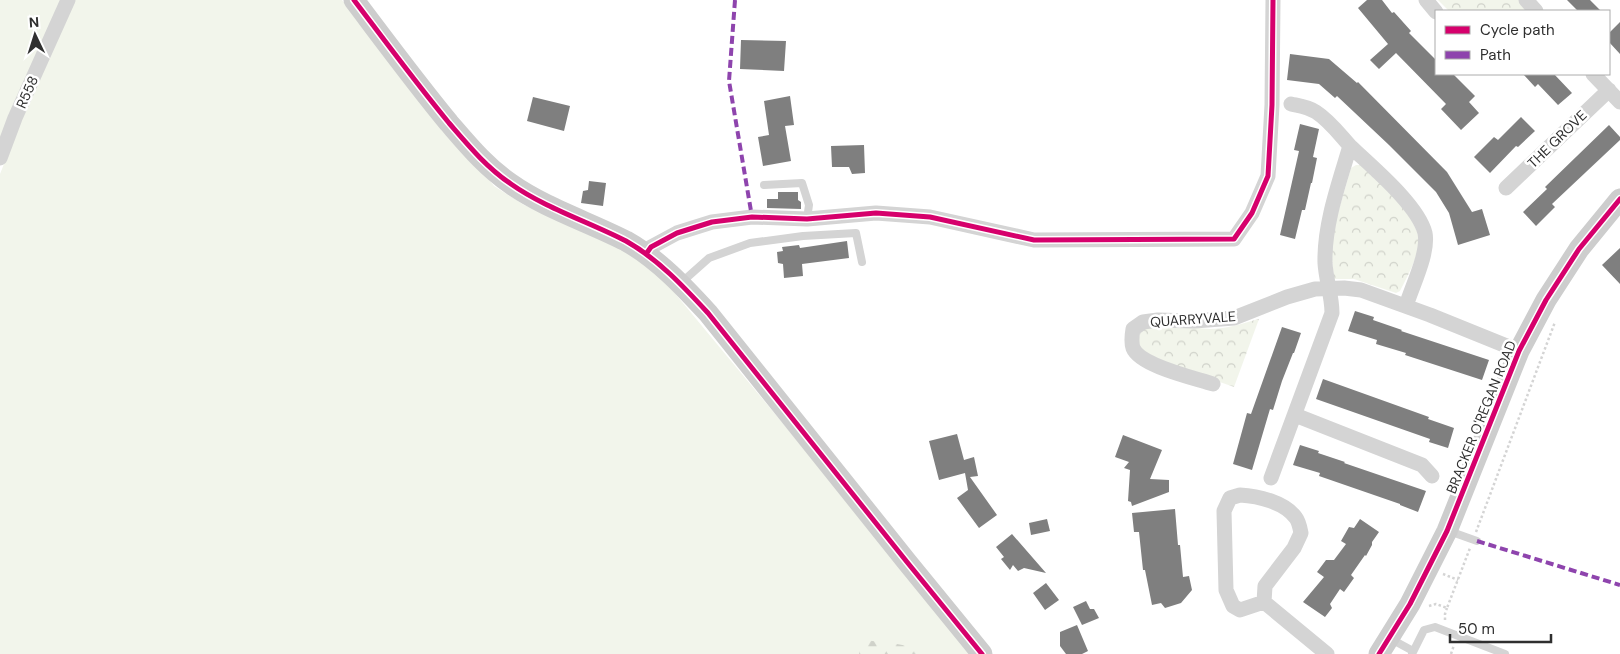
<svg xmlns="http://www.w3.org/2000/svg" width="1620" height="654" font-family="'DM Sans',sans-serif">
	<defs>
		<pattern id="forest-firs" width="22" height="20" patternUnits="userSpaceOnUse" patternTransform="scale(1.25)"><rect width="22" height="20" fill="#f2f5eb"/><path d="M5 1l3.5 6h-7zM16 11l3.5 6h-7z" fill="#d0d2ca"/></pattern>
		<pattern id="park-crowns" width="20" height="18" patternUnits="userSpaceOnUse" patternTransform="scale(1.25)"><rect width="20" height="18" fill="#f2f5eb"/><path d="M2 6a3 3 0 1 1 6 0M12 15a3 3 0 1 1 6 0" fill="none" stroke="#d0d2ca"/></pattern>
	</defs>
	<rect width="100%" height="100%" fill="#fff"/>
	<path fill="#f2f5eb" d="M0,0H342L494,186L524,205L620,243L663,279L974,654H0V174L4,164L0,163Z"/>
	<path fill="url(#forest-firs)" d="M864,640L897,644L913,647L917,654H859V651Z"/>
	<path fill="url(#park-crowns)" d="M1438,0H1525L1527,11H1449Z
		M1356,165H1361L1369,168C1383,185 1418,219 1419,240C1420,254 1406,279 1400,291L1396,293L1354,279H1334L1330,240L1351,168Z
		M1259,319L1234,387L1149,357C1142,351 1138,347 1139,338C1140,317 1196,329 1210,329C1226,329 1244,323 1259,319Z"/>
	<path fill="#7f7f7f" d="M1367,0H1382L1392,13L1394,12L1411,31L1409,33L1436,60V74H1453L1475,96L1469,102L1479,113L1461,130L1441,109L1446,104L1396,53L1379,69L1370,60L1388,44L1358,8Z
		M1567,0H1590L1601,11H1578Z
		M1620,22V54L1609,42V33Z
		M741,40L786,41L784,71L740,69Z
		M1290,54L1329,59L1357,83L1358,82L1447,172L1472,212L1482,209L1490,235L1458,245L1449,213L1436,192L1389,145L1337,96L1335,98L1319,84L1287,80Z
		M1523,74H1554L1572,93L1558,105L1538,84L1535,87Z
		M790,96L794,125L785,126L791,161L763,166L758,137L769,135L764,101Z
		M533,97L570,106L564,131L527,121Z
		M1521,117L1535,131L1518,147L1516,146L1490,173L1474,157L1494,137L1498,140Z
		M1300,124L1319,129L1313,157L1317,158L1312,183H1311L1305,210H1302L1295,239L1280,235L1299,151L1294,150Z
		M1609,125L1620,137V140L1552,204L1555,207L1536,226L1523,212L1547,189L1545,187Z
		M864,145L865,173L852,174L849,167H832L831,146Z
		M589,181L606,183L603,206L581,203L583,191L588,190Z
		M778,192H798V200L801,202V209L767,208V199H778Z
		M847,241L849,258L802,264L803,276L784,278L783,264L778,263L777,252L783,251L782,247L799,245L800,248Z
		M1620,248V284L1602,265Z
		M1355,311L1374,317L1373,320L1402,330L1401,331L1489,360L1482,380L1405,355L1406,353L1376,344L1377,340L1348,331Z
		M1282,327L1301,333L1294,353H1293L1282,381L1273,410L1270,409L1252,470L1233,464L1247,413L1251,414Z
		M1323,379L1429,417L1428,419L1454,428L1448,448L1429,442L1430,439L1316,399Z
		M957,434L964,460L974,457L978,476L970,477L997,515L979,528L957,498L968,490L965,473L939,480L929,441Z
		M1123,435L1162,450L1150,479L1169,480V492L1132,506L1131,502L1128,501L1130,470L1124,468L1129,462L1115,457Z
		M1300,445L1319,451L1318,453L1345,462L1344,463L1426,491L1418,512L1400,505V504L1319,476L1320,473L1293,465Z
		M1175,509L1178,545H1180L1183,577L1189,576L1192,590L1181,603L1165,608L1161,603L1152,605L1145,570H1143L1139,532H1134L1132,513Z
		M1047,519L1050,531L1031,535L1029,523Z
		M1360,519L1379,532L1372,542V545L1366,556L1365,555L1351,575L1354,578L1344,592L1340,589L1330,604L1332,608L1325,617L1303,602L1324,577L1317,572L1326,560H1334L1346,544L1341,541L1349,527L1354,528Z
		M1012,534L1046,573L1024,568L1018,571L1013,565L1010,570L1001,559L1004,557L996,547Z
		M1046,583L1059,600L1045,610L1033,593Z
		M1086,601L1090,609H1094L1099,618L1082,625L1073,607Z
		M1077,625L1088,651L1082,654H1066L1060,646V632Z"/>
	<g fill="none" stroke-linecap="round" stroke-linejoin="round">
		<path stroke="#d4d4d4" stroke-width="2.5" stroke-dasharray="2.5 2.5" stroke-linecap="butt" d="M1476,532L1555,322
			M1443,574L1458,580
			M1429,606L1436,604L1447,608L1470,548
			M1445,620V614L1447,608
			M1451,654L1454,645"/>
		<path stroke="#d4d4d4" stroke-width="8" d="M764,185L802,183L809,205L807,219
			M682,282L709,258L750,243L803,236L856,233L862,262
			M1449,531L1477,541
			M1391,639L1413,651
			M1412,654L1424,630L1435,627L1505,654"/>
		<path stroke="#d4d4d4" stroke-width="15" d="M1426,0L1436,12
			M1526,0L1536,11
			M1593,74L1620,102
			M1291,104C1300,106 1308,107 1316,112C1330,121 1340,135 1351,147C1372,167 1418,205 1425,233C1429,253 1412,286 1406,306
			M0,158L15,118L68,0
			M1506,188L1609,90
			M646,254L651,247L677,233L712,222L752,217L807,219L876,213L930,217L1034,240L1234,239L1252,213L1268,176L1272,105L1273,0
			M1213,384C1195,378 1140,366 1133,348C1131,342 1132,335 1133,329L1143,322L1158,320L1194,321L1234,318L1287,297L1315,289L1344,288L1361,290L1430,315L1519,351
			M1295,415L1422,465L1432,476
			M1271,478L1332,313C1332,296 1326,280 1325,263C1324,224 1339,183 1350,146
			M1240,495C1258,496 1285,502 1296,518C1299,522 1300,528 1301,533L1294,548L1265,586L1264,602L1240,610L1233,606L1226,590L1224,511L1230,498Z
			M1264,602L1327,654"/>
		<path stroke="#cdcdcd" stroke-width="21" d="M354,0C385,41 416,83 449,123C468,145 486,167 511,184C545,208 589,222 626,241C658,259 684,287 708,313L907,562L982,654
			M1379,654L1410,604L1447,531L1519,351L1546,300L1579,249L1620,199"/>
		<path stroke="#8e44ad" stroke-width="4" stroke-dasharray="8 4" stroke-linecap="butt" d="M735,0L729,81L752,217
			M1477,541L1620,585"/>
		<g stroke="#fff" stroke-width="8">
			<path id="cycleway" d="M354,0C385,41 416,83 449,123C468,145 486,167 511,184C545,208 589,222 626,241C658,259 684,287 708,313L907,562L982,654
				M646,254L651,247L677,233L712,222L752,217L807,219L876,213L930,217L1034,240L1234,239L1252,213L1268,176L1272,105L1273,0
				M1379,654L1410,604L1447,531L1519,351L1546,300L1579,249L1620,199"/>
		</g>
		<use href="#cycleway" stroke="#d6006c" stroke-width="5"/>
	</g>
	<g text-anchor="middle" stroke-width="5" stroke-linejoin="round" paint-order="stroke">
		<g font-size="14" fill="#2f2f2f" stroke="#fff">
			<text transform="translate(27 92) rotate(-66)" y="5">R558</text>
			<text transform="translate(1557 139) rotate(-44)" y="5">THE GROVE</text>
			<text transform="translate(1193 319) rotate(-4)" y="5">QUARRYVALE</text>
			<text transform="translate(1481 417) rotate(-68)" y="5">BRACKER O'REGAN ROAD</text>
		</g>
	</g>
	<rect x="1435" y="10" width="175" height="65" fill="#ffffff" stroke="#acacac"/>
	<rect x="1445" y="26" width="25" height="8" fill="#d6006c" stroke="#acacac"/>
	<text x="1480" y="35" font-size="15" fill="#2f2f2f">Cycle path</text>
	<rect x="1445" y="51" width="25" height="8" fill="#8e44ad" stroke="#acacac"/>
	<text x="1480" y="60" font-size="15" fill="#2f2f2f">Path</text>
	<g transform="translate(35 35) rotate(356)" stroke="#ffffff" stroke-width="4" paint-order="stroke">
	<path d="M0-4L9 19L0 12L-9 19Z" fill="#2f2f2f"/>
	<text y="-8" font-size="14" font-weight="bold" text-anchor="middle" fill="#2f2f2f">N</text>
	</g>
	<path d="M1450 634v8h101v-8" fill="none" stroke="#2f2f2f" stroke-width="2.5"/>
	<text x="1458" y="634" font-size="15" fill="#2f2f2f" stroke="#ffffff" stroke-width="4" paint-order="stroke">50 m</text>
</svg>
